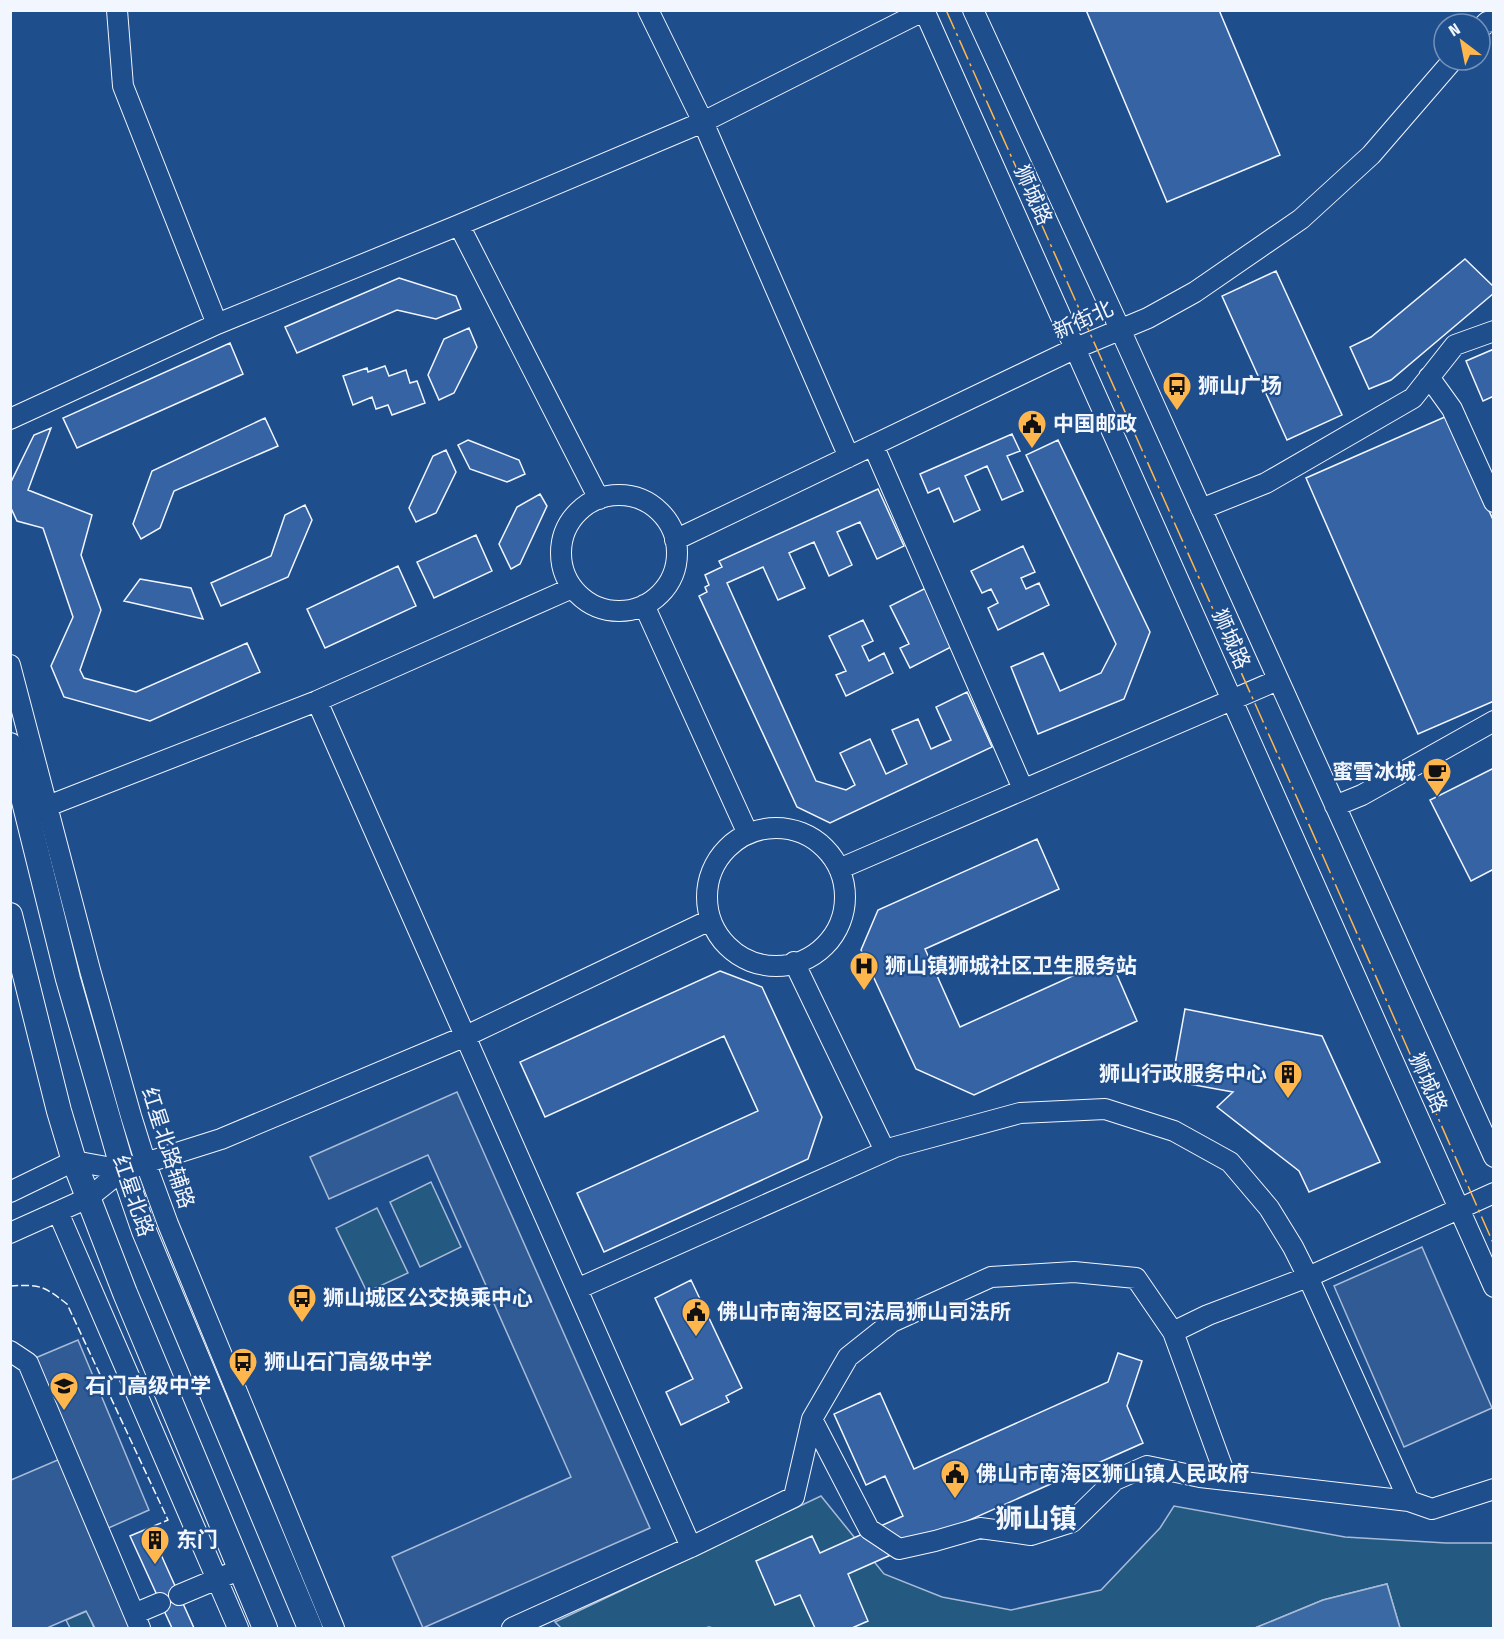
<svg xmlns="http://www.w3.org/2000/svg" width="1504" height="1639" font-family="'Fira Sans Condensed','Noto Sans SC',sans-serif">
	<rect width="100%" height="100%" fill="#1f4e8c"/>
	<path fill="#245a82" stroke="#a8bbd7" stroke-width="1.5" d="M431,1182L461,1247L420,1267L390,1202Z
		M377,1208L408,1273L367,1292L336,1228Z
		M821,1496L884,1574L942,1597L1011,1610L1101,1590L1160,1528L1174,1506L1345,1537L1446,1543H1493V1628H1400L1387,1584L1323,1600L1255,1628H713L709,1627L705,1628H561L555,1622Z
		M87,1611L94,1628H70L66,1620Z"/>
	<path fill="#305b95" stroke="#a8bbd7" stroke-width="1.5" d="M457,1092L650,1528L423,1628L392,1557L571,1477L428,1155L329,1199L310,1157Z
		M1422,1247L1492,1408L1404,1447L1334,1286Z
		M78,1340L149,1510L104,1530L33,1359Z
		M67,1456L140,1628H95L86,1611L47,1628H11V1480Z"/>
	<path fill="#3b69a3" stroke="#a8bbd7" stroke-width="1.5" d="M1387,1584L1400,1628H1255L1323,1600Z"/>
	<path fill="#3563a3" stroke="#f2f6ff" stroke-width="1.5" d="M1086,10H1219L1280,155L1167,202Z
		M1465,259L1494,287V293L1391,380L1369,389L1350,347L1371,337Z
		M1276,271L1342,415L1287,440L1222,296Z
		M399,278L456,296L461,309L436,319L397,310L297,353L285,327Z
		M469,328L477,347L454,393L439,400L428,375L444,339Z
		M230,343L243,374L77,448L63,418Z
		M1494,349V396L1483,401L1466,361Z
		M385,366L389,376L406,370L410,383L417,381L425,403L392,415L388,405L376,409L372,397L353,405L343,376L367,368L368,372Z
		M1447,416L1494,522V701L1418,734L1306,478Z
		M265,418L278,446L174,491L160,528L141,539L133,524L152,471Z
		M51,428L28,490L92,515L81,555L101,610L80,670L84,678L136,692L247,643L260,672L150,721L64,697L51,666L73,617L43,528L17,521L10,506V484L34,435Z
		M1012,434L1020,451L1007,456L1023,491L1002,500L987,466L965,476L980,510L954,522L939,488L928,493L920,474Z
		M468,440L519,460L525,474L507,482L470,469L458,445Z
		M1058,440L1150,632L1124,699L1038,734L1011,667L1043,653L1060,691L1101,673L1116,644L1026,455Z
		M446,450L456,472L436,513L416,522L409,508L433,456Z
		M878,489L904,546L877,559L860,522L837,532L852,565L829,576L814,542L789,553L805,588L778,600L763,567L727,583L816,781L846,790L855,785L840,753L870,739L886,774L907,764L892,730L918,719L931,749L951,740L936,707L967,692L992,747L830,823L797,807L699,596L707,592L705,587L709,585L705,575L722,567L719,561Z
		M540,494L547,506L520,564L511,569L499,544L517,507Z
		M305,505L312,520L288,577L221,606L211,583L271,556L285,515Z
		M476,535L492,571L434,598L417,562Z
		M1023,546L1035,572L1021,578L1026,589L1039,583L1049,605L998,630L988,608L998,603L991,589L982,593L971,571Z
		M398,566L416,606L325,648L307,609Z
		M140,579L191,588L203,619L124,601Z
		M926,588L955,645L910,668L900,648L909,644L890,606Z
		M863,620L873,641L862,646L869,661L884,653L893,673L846,696L836,675L846,671L829,636Z
		M1494,768V869L1471,881L1430,800Z
		M1037,839L1059,889L925,949L960,1027L1110,959L1137,1021L974,1095L916,1069L861,950L878,910Z
		M720,971L762,987L822,1117L808,1159L604,1252L577,1193L758,1111L724,1036L545,1117L520,1062Z
		M1185,1009L1322,1036L1380,1162L1309,1192L1299,1171L1217,1107L1233,1092L1172,1081Z
		M691,1280L742,1388L726,1396L729,1402L681,1425L666,1392L693,1379L655,1298Z
		M1118,1353L1142,1361L1127,1406L1143,1443L848,1574L868,1621L852,1628H815L800,1595L775,1605L756,1561L812,1536L820,1553L903,1516L885,1476L866,1485L834,1414L880,1393L914,1469L1108,1382Z
		M149,1528L194,1628H172L130,1536Z"/>
	<g fill="none" stroke-linecap="round" stroke-linejoin="round">
		<g stroke="#f2f6ff" stroke-width="22">
			<path id="minor" d="M117,10L123,86L217,324
				M648,10L703,122L849,457
				M924,10L1494,1287
				M973,10L1120,329L1494,1157
				M1480,29L1487,22L1494,21
				M459,225L599,499
				M1429,377L1452,409L1494,502
				M10,419L217,324L459,225L703,122L925,10
				M873,445L1023,789
				M561 553a58 58 0 1 1 116 0a58 58 0 1 1-116 0Z
				M1201,509L1266,483L1413,398L1455,345L1494,331
				M675,540L1076,348L1148,318L1195,292L1301,219L1371,155L1453,60
				M644,605L748,834
				M10,665L90,970L131,1116L146,1164L168,1224L334,1628
				M317,701L691,1547
				M1335,806L1362,795L1494,721
				M35,811L317,701L572,588
				M707 897a69 69 0 1 1 138 0a69 69 0 1 1-138 0Z
				M839,869L1278,680
				M794,962L885,1151
				M10,1192L74,1161L123,1170
				M58,1212L238,1628
				M10,1233L88,1198L123,1170L221,1139L466,1036L710,920
				M577,1289L895,1147L1020,1113L1105,1109L1174,1131L1230,1162L1269,1208L1293,1247L1308,1277L1409,1501L1432,1509L1494,1489
				M1173,1332L1227,1480
				M10,1351L28,1363L140,1628
				M812,1419L869,1529L899,1549L935,1541L980,1528L1031,1535L1072,1522L1115,1480L1147,1466L1200,1477L1409,1501
				M179,1595L229,1574
				M134,1614L160,1603
				M512,1628L691,1547L794,1497L812,1419L848,1357L892,1322L991,1277L1074,1272L1136,1278L1173,1332L1208,1315L1308,1277L1494,1193"/>
		</g>
		<g stroke="#f2f6ff" stroke-width="26">
			<path id="major" d="M10,745L68,979L123,1170L144,1231L310,1628
				M10,915L59,1111L74,1161L125,1293L265,1628"/>
		</g>
		<use href="#minor" stroke="#1f4e8c" stroke-width="20"/>
		<use href="#major" stroke="#1f4e8c" stroke-width="24"/>
		<path stroke="#f2f6ff" stroke-width="1.5" stroke-dasharray="8 3" stroke-linecap="butt" d="M10,1286C40,1284 44,1286 67,1304L168,1520L149,1528"/>
		<path stroke="#ffb74d" stroke-width="1.5" stroke-dasharray="21 4.5 3 4.5" stroke-linecap="butt" d="M946,10L1322,854L1494,1245"/>
	</g>
	<defs>
		<g id="bus-pin" transform="scale(1.5)"><path d="M0 17L-7.5 6A9.5 9.5 0 1 1 7.5 6Z" fill="#ffb74d" stroke="#1f4e8c"/><path d="M-5-6H5V4H4V6H2V4H-2V6H-4V4H-5ZM-3.5-4V0h7V-4ZM-3.5 1.2v1.5H-2V1.2ZM2 1.2v1.5H3.5V1.2Z" fill="#111"/></g>
		<g id="civic-pin" transform="scale(1.5)"><path d="M0 17L-7.5 6A9.5 9.5 0 1 1 7.5 6Z" fill="#ffb74d" stroke="#1f4e8c"/><path d="M-.6-6.5H3V-4.5H.6V-3L4-1V1h2V6H-6V1h2V-1L-.6-3ZM-1.2 2.5V6h2.4V2.5Z" fill="#111"/></g>
		<g id="cafe-pin" transform="scale(1.5)"><path d="M0 17L-7.5 6A9.5 9.5 0 1 1 7.5 6Z" fill="#ffb74d" stroke="#1f4e8c"/><path d="M-5.5-4.5H6V0H3Q3 3.5 0 3.5H-2.5Q-5.5 3.5-5.5 0ZM3-3.2v2h1.7v-2ZM-6 4.5H4V6H-6Z" fill="#111"/></g>
		<g id="hospital-pin" transform="scale(1.5)"><path d="M0 17L-7.5 6A9.5 9.5 0 1 1 7.5 6Z" fill="#ffb74d" stroke="#1f4e8c"/><path d="M-5-5h3v3.5h4V-5h3V5h-3V1.5h-4V5h-3Z" fill="#111"/></g>
		<g id="building-pin" transform="scale(1.5)"><path d="M0 17L-7.5 6A9.5 9.5 0 1 1 7.5 6Z" fill="#ffb74d" stroke="#1f4e8c"/><path d="M-4-6H4V6H1V3H-1V6H-4ZM-2.5-4.3h1.7v1.8h-1.7ZM.8-4.3h1.7v1.8H.8ZM-2.5-1h1.7V.8h-1.7ZM.8-1h1.7V.8H.8Z" fill="#111"/></g>
		<g id="school-pin" transform="scale(1.5)"><path d="M0 17L-7.5 6A9.5 9.5 0 1 1 7.5 6Z" fill="#ffb74d" stroke="#1f4e8c"/><path d="M0-5L7-2L0 1L-7-2ZM-4 1L0 2.5L4 1V4Q0 6-4 4Z" fill="#111"/></g>
	</defs>
	<g fill-rule="evenodd">
		<use href="#bus-pin" x="1177" y="386"/>
		<use href="#civic-pin" x="1032" y="424"/>
		<use href="#cafe-pin" x="1437" y="772"/>
		<use href="#hospital-pin" x="864" y="966"/>
		<use href="#building-pin" x="1288" y="1074"/>
		<use href="#bus-pin" x="302" y="1298"/>
		<use href="#civic-pin" x="696" y="1312"/>
		<use href="#bus-pin" x="243" y="1362"/>
		<use href="#school-pin" x="64" y="1386"/>
		<use href="#civic-pin" x="955" y="1474"/>
		<use href="#building-pin" x="155" y="1540"/>
	</g>
	<g text-anchor="middle" stroke-width="4.5" stroke-linejoin="round" paint-order="stroke">
		<g font-size="21" fill="#f2f6ff" stroke="#1f4e8c">
			<text transform="translate(1033 195) rotate(66)" y="7">狮城路</text>
			<text transform="translate(1083 320) rotate(-24)" y="7">新街北</text>
			<text transform="translate(1231 639) rotate(66)" y="7">狮城路</text>
			<text transform="translate(1428 1083) rotate(66)" y="7">狮城路</text>
			<text transform="translate(168 1148) rotate(72)" y="7">红星北路辅路</text>
			<text transform="translate(133 1196) rotate(71)" y="7">红星北路</text>
		</g>
		<g font-size="21" font-weight="bold" fill="#f2f6ff" stroke="#1f4e8c" text-anchor="start">
			<text x="1198" y="393">狮山广场</text>
			<text x="1053" y="431">中国邮政</text>
			<text x="1416" y="779" text-anchor="end">蜜雪冰城</text>
			<text x="885" y="973">狮山镇狮城社区卫生服务站</text>
			<text x="1267" y="1081" text-anchor="end">狮山行政服务中心</text>
			<text x="323" y="1305">狮山城区公交换乘中心</text>
			<text x="717" y="1319">佛山市南海区司法局狮山司法所</text>
			<text x="264" y="1369">狮山石门高级中学</text>
			<text x="85" y="1393">石门高级中学</text>
			<text x="976" y="1481">佛山市南海区狮山镇人民政府</text>
			<text x="176" y="1547">东门</text>
		</g>
		<g font-size="27" font-weight="bold" fill="#f2f6ff" stroke="#1f4e8c">
			<text x="1036" y="1528">狮山镇</text>
		</g>
	</g>
	<rect width="1504" height="1639" fill="none" stroke="#f2f6ff" stroke-width="24"/>
	<g transform="translate(1462 42) rotate(328)"><circle r="28" fill="#1f4e8c" stroke="#7391ba" stroke-width="1.5"/>
	<path d="M0-4.5L10 22L0 15L-10 22Z" fill="#ffb74d"/>
	<text y="-9" font-size="16" font-weight="bold" text-anchor="middle" fill="#f2f6ff">N</text>
	</g>
</svg>
